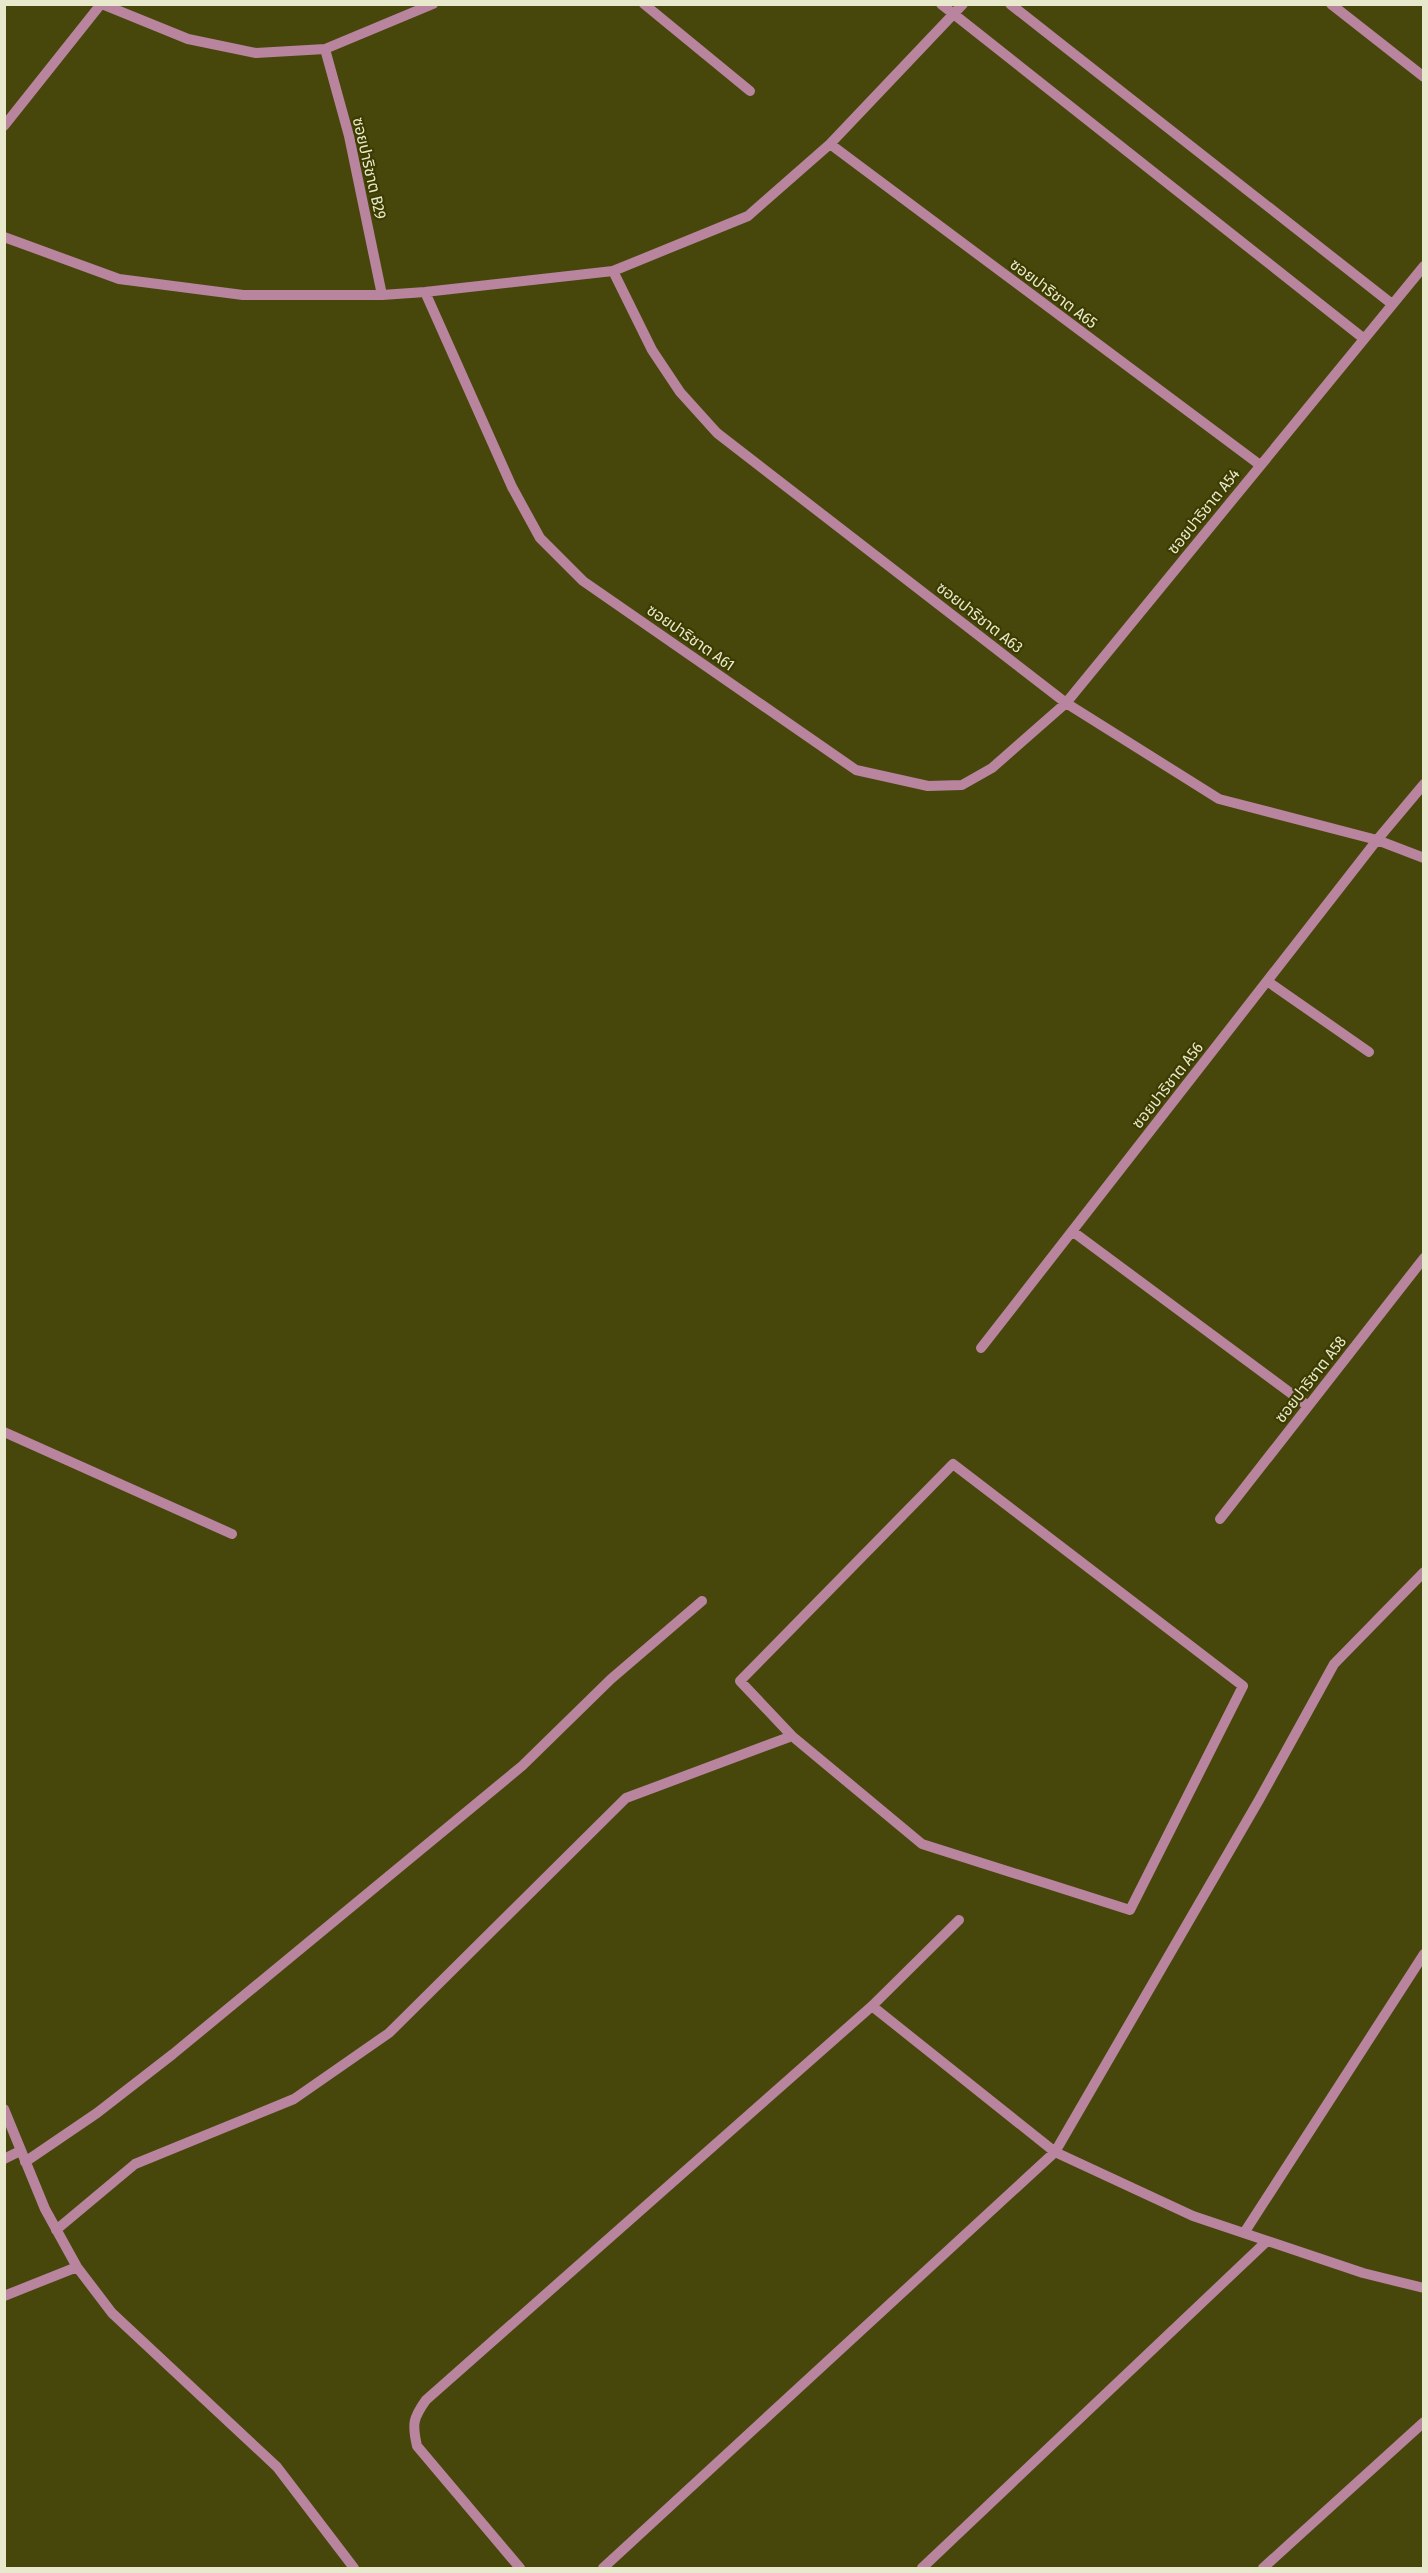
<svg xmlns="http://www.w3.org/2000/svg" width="1428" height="2573" font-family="'Fira Sans Condensed','Noto Sans Thai',sans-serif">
	<rect width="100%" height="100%" fill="#47470c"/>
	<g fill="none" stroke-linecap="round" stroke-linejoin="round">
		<path stroke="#b9849e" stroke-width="10" d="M102,4L188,39L256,53L325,49L433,4
			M644,4L750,91
			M941,4L1363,338
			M1010,4L1392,304
			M1331,4L1424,77
			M325,49L349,136L382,295
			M4,126L101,4
			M830,144L1260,465
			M4,237L119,279L243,295H382L425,292L613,271L748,216L830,144L963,4
			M613,271L652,350L680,392L717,433L1066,703L1219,799L1377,840L1424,858
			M425,292L512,487L540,538L583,581L856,770L928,786L962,785L992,768L1066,703L1424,266
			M1267,981L1369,1052
			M1072,1231L1308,1406
			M981,1348L1377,840L1424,784
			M4,1432L232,1534
			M1220,1519L1424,1258
			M872,2006L1055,2152L1193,2216L1363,2273L1424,2288
			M4,2109L45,2209L77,2267L112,2313L277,2467L354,2568
			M4,2159L20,2151
			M25,2162L97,2113L173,2054L522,1766L611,1679L702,1601
			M56,2230L135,2164L294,2099L389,2033L626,1798L792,1736L922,1844L1130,1910L1243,1686L953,1464L740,1681L792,1736
			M1244,2233L1424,1954
			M4,2296L77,2267
			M520,2568L417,2446C412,2424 413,2418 426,2400L872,2006L959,1920
			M603,2568L1055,2152L1259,1800L1334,1664L1424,1572
			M922,2568L1267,2241
			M1263,2568L1424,2422"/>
	</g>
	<g text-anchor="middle" stroke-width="4.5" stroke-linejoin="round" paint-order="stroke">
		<g font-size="16" fill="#e8e9cc" stroke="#3d3c00">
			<text transform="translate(370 168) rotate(77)" y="6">ซอยปาริชาต B29</text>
			<text transform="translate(1054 293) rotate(37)" y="6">ซอยปาริชาต A65</text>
			<text transform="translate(1203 511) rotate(-51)" y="6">ซอยปาริชาต A54</text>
			<text transform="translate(980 617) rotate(38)" y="6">ซอยปาริชาต A63</text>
			<text transform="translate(691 637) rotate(35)" y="6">ซอยปาริชาต A61</text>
			<text transform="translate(1167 1085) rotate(-52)" y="6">ซอยปาริชาต A56</text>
			<text transform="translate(1310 1379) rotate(-52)" y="6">ซอยปาริชาต A58</text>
		</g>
	</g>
	<rect width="1428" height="2573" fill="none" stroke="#e8e9cc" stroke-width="12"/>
</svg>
